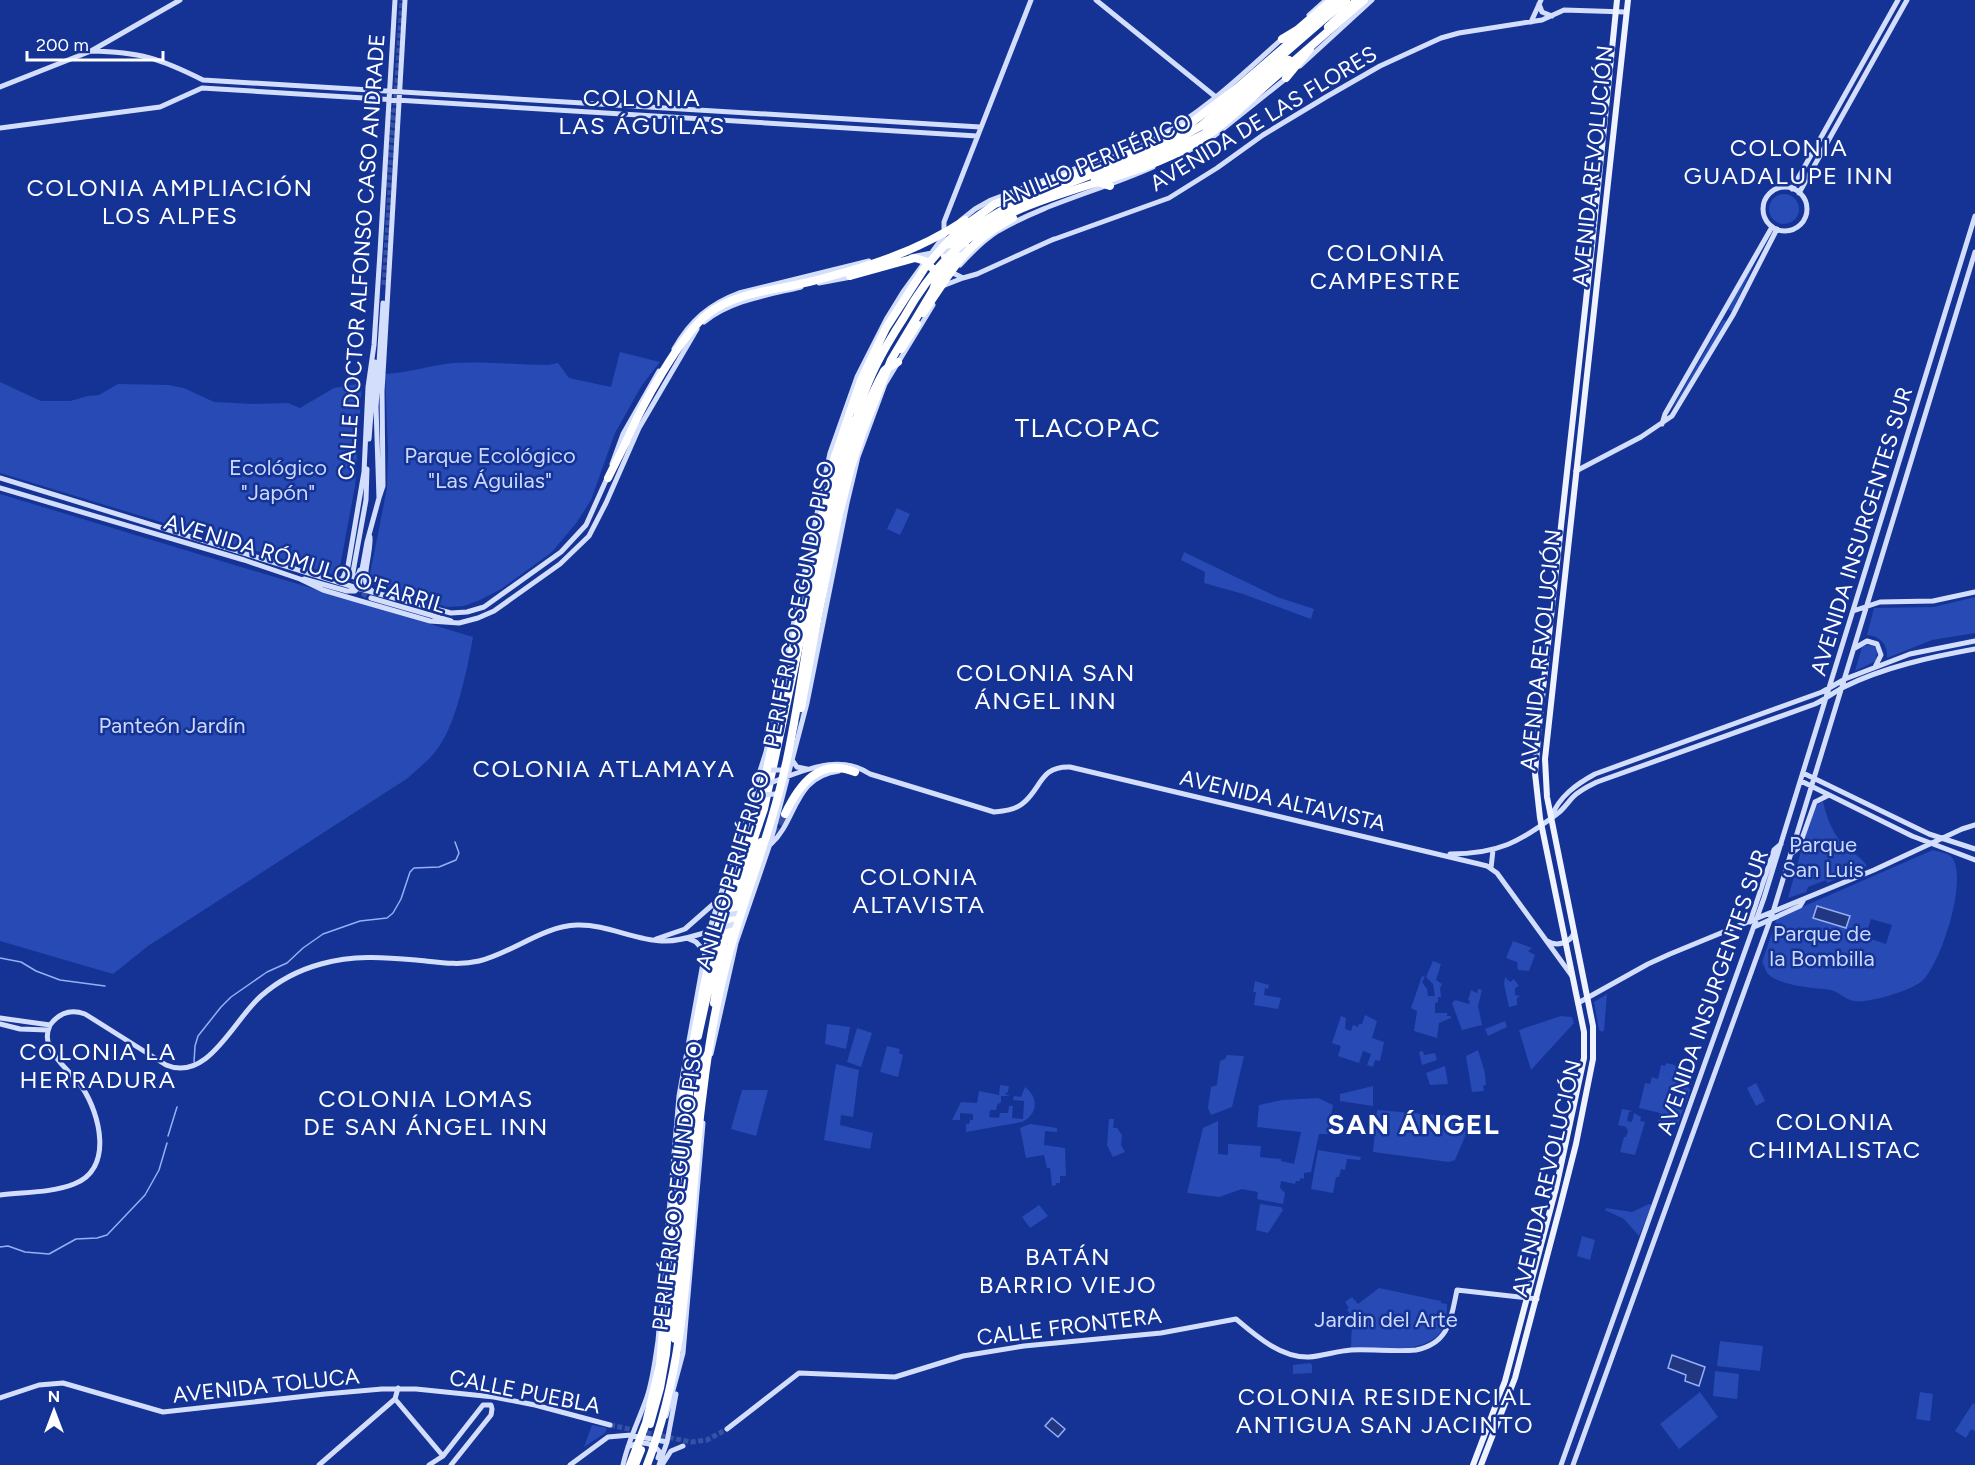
<svg xmlns="http://www.w3.org/2000/svg" width="1975" height="1465" font-family="Figtree,sans-serif">
	<rect width="100%" height="100%" fill="#143395"/>
	<path fill="#274ab4" fill-rule="evenodd" d="M1769 209a15 15 0 1 1 30 0a15 15 0 1 1-30 0Z
		M1769,233L1732,311L1728,310Z
		M1723,320L1727,321L1681,397L1671,410Z
		M620,352L660,362L642,385L615,433L591,500L577,522L552,552L501,589L480,600L464,606L447,607L372,584L369,579L387,488L388,451L385,374C408,373 431,365 454,363C485,361 518,365 549,365L558,363L569,378L611,387Z
		M0,382L41,401H70L88,396L99,395L118,384L168,385L184,388L214,402L255,404L288,403L300,408L334,388L362,383L355,486L339,572L335,575L0,473Z
		M0,494L473,637C467,670 456,727 435,752C427,762 416,770 408,778L148,946L113,974L0,941Z
		M897,508L910,514L900,535L887,529Z
		M1184,552L1277,597L1314,609L1311,619L1243,594L1204,583L1205,572L1181,560Z
		M1975,597V633L1932,640L1887,658C1888,644 1880,636 1867,635L1874,608L1934,607Z
		M1868,645L1874,646L1877,651L1876,661L1855,671L1862,647Z
		M1823,801C1826,817 1834,837 1846,847C1854,854 1861,857 1867,866L1827,883L1826,880L1808,887L1806,892L1788,898L1813,808Z
		M1933,850C1939,852 1950,853 1953,859C1967,883 1941,962 1923,980C1914,990 1867,1004 1854,1001C1843,999 1839,990 1825,989C1810,988 1779,985 1768,974C1766,972 1764,965 1762,962L1777,918ZM1871,919L1892,925L1886,944L1865,937Z
		M1513,941L1532,948L1528,951L1535,955L1529,971L1518,970L1517,962L1506,958Z
		M1433,961L1441,964L1436,980L1442,984L1440,988L1441,997H1438V1002L1435,1003V1013H1447V1016H1451V1018L1439,1023L1437,1038L1414,1031L1417,1011L1411,1008L1422,976L1425,977L1422,982L1427,989L1428,996H1435L1433,984L1426,977Z
		M1505,977L1510,982L1514,979L1519,986L1515,988V995L1520,996L1517,998V1005L1509,1007L1504,984Z
		M1255,981L1269,985L1268,989L1265,988L1264,995L1281,998L1278,1009L1254,1005L1256,992H1253Z
		M1478,989L1482,990L1478,1006L1482,1025L1462,1030L1452,1003L1455,1000L1469,1004L1470,1001L1468,1000L1471,990L1477,993Z
		M1607,994L1604,1030L1602,1032L1599,1030L1594,1002Z
		M1365,1015L1377,1021L1372,1038L1384,1042L1380,1061L1375,1060L1373,1067L1367,1065L1371,1054L1363,1051L1359,1063L1338,1056L1341,1046L1332,1043L1341,1016L1346,1018L1345,1029L1351,1031L1353,1025L1358,1027L1359,1024H1362Z
		M1561,1016L1572,1017L1574,1023L1531,1070L1519,1030Z
		M1505,1021L1507,1027L1488,1036L1485,1029Z
		M827,1024L850,1027L846,1049L825,1044Z
		M857,1028L872,1033L861,1067L847,1062Z
		M887,1046L900,1049L899,1053L903,1055L898,1077L880,1072Z
		M1478,1050L1485,1073L1486,1085L1483,1086L1484,1091L1472,1092L1466,1056Z
		M1423,1051L1424,1055L1435,1053L1437,1060L1422,1065L1419,1052Z
		M1227,1055L1244,1056L1232,1107L1211,1115L1208,1108L1211,1087L1217,1085L1220,1061L1225,1059Z
		M1666,1063L1675,1065L1690,1090L1678,1124L1658,1121L1660,1113L1639,1108L1645,1083L1650,1084L1652,1077L1658,1079L1661,1065L1665,1066Z
		M836,1064L859,1070L853,1117L841,1115L840,1125L873,1133L870,1149L824,1140Z
		M1445,1066L1448,1084L1430,1085L1426,1073Z
		M1756,1083L1765,1101L1756,1106L1747,1088Z
		M1000,1085L1009,1086L1008,1092L1005,1094L1010,1096H1001V1102L997,1105L996,1110H990L989,1117L999,1118L1000,1113H1008L1009,1106H1013L1012,1118L1023,1119L1024,1101L1013,1100L1014,1096L1021,1097L1025,1087C1039,1097 1038,1115 1022,1122L966,1132V1124H969L970,1120H973V1114L960,1113V1120H952L961,1102L977,1103L979,1091L999,1095Z
		M1373,1086V1106L1340,1101V1094Z
		M742,1090H768L756,1136L731,1129Z
		M1318,1098L1333,1105L1328,1134H1319L1311,1172L1304,1173V1179L1300,1178V1181H1296L1295,1184L1281,1181L1280,1188L1285,1193L1283,1204L1257,1199L1258,1192L1242,1189L1219,1197L1187,1193L1203,1128L1218,1121V1154L1228,1155V1144L1261,1146L1260,1157L1281,1159V1161L1294,1164L1301,1132L1257,1127L1259,1105L1282,1100Z
		M1622,1109L1633,1111L1629,1112L1627,1121L1632,1122L1634,1113L1641,1117L1640,1121L1645,1122L1635,1155L1620,1152L1624,1137H1626L1628,1131L1626,1127L1618,1125Z
		M1377,1110L1473,1118L1455,1160L1449,1162L1373,1152Z
		M1109,1119H1114L1113,1128H1117L1122,1135L1121,1145L1125,1152L1113,1157L1107,1145Z
		M1030,1124L1057,1128V1132L1045,1131L1044,1145L1065,1148L1066,1176H1060V1183H1056V1185L1052,1186L1050,1168H1047L1044,1155L1026,1158L1020,1128Z
		M1318,1150L1361,1157L1360,1160L1347,1159L1345,1170L1341,1169L1339,1177H1336L1333,1193L1311,1189Z
		M1260,1204L1281,1207L1283,1210L1268,1233L1256,1230Z
		M1649,1204L1652,1205L1639,1236L1624,1219L1605,1210L1606,1208L1632,1212Z
		M1039,1205L1048,1216L1030,1228L1022,1217Z
		M1582,1236L1595,1240L1590,1260L1577,1256Z
		M1379,1288L1441,1301V1303L1447,1304C1447,1310 1447,1317 1445,1323C1435,1357 1377,1348 1351,1348L1352,1316L1347,1310L1349,1308L1345,1302L1352,1297L1358,1304Z
		M1720,1341L1763,1346L1760,1371L1717,1366Z
		M1310,1363L1312,1365V1373L1293,1374V1365Z
		M1715,1371L1739,1374L1737,1399L1713,1396Z
		M1700,1392L1718,1417L1679,1449L1660,1424Z
		M1920,1392L1933,1394L1930,1421L1916,1419Z
		M1973,1403L1975,1404V1431L1971,1429L1966,1438L1955,1431Z
		M592,1425L607,1428L605,1433L584,1447Z"/>
	<path fill="#213782" stroke="#97aff5" stroke-width="1.5" d="M1817,906L1850,916L1846,928L1813,918Z
		M1672,1355L1705,1367L1699,1386L1685,1381L1686,1375L1668,1368Z
		M1052,1418L1065,1429L1058,1437L1045,1426Z"/>
	<g fill="none" stroke-linecap="round" stroke-linejoin="round">
		<path stroke="#97aff5" stroke-width="1.5" d="M0,958L21,962L36,971L60,980L105,986
			M194,1062L195,1046L198,1036L221,1007L231,997L267,972L287,963L303,948L323,934L360,921L387,918L393,913L401,899L410,872L414,868L439,867L456,860L459,853L455,842
			M168,1136L177,1107
			M0,1247L8,1246L25,1252L49,1254L76,1239L97,1238L107,1235L145,1195L159,1170L167,1143"/>
		<path stroke="#3752a5" stroke-width="5" stroke-dasharray="5 2.5" stroke-linecap="butt" d="M387,187L391,109
			M384,285L402,0
			M353,573C355,585 360,594 371,598
			M610,1425L691,1442L707,1440L727,1429"/>
		<path stroke="#3752a5" stroke-width="8" stroke-dasharray="8 4" stroke-linecap="butt" d="M796,729L801,708
			M771,833L785,814"/>
		<path stroke="#d3ddfc" stroke-width="5" d="M1096,0L1217,98
			M1539,4L1542,12L1552,16
			M1309,15L1326,0
			M1531,22L1541,0
			M91,51C140,52 159,58 203,80L980,127
			M1300,66L1372,0
			M0,87L91,51L180,0
			M0,128L160,107L202,88L977,136
			M1180,155L1209,140L1289,76
			M1763 209a22 22 0 1 1 44 0a22 22 0 1 1-44 0Z
			M1792,189L1898,0
			M1799,193L1907,0
			M960,221L975,209L991,200L1152,140C1202,114 1242,75 1284,37
			M944,234V222L1031,0
			M1052,240L1169,198L1217,168L1263,135L1326,97L1380,66L1441,38L1459,33L1542,20L1564,10L1626,12
			M911,257L932,253
			M960,265C971,253 984,240 998,231C1046,203 1102,190 1153,167
			M951,272L963,278L977,274L1054,239
			M819,283L851,277
			M945,285L963,278
			M704,322C731,300 768,295 801,287
			M674,349C690,321 709,304 739,293L869,261
			M1662,424L1665,414L1772,227
			M369,439L375,362
			M612,464L623,434L659,371
			M1576,471L1641,437L1672,416L1733,315L1777,229
			M0,478L357,588L451,613L467,612L484,607L561,552L586,525L608,476
			M0,488L244,560L300,579L323,590L357,600L430,621L459,623L478,618L494,611L560,564L589,536L606,503L639,428L697,329
			M379,498L383,486L382,391L405,0
			M370,537C371,551 363,575 366,583C367,587 369,588 372,591
			M348,571L349,575L354,577L358,575L360,570
			M353,572L366,500L367,469
			M304,579L347,591H355L359,586L367,542L379,498L376,407L383,303
			M337,581L343,578L348,566L364,472L368,387L374,345L380,252L395,0
			M371,598L451,621
			M1853,611L1880,602L1933,601L1975,592
			M1855,648L1867,641L1877,644L1881,655L1875,667
			M792,760L797,767L807,769
			M1803,773L1929,834L1975,849
			M786,777C815,766 843,756 870,774L994,812C1004,811 1014,810 1022,804C1042,789 1039,766 1070,767L1479,864L1487,866L1497,873L1572,976
			M1801,781L1912,836L1975,860
			M1551,817C1560,796 1575,785 1595,774L1822,692L1845,679L1910,654L1975,641
			M771,844C798,819 793,777 839,771
			M1792,853L1799,847L1815,802L1829,795
			M1450,854C1498,854 1520,842 1557,814C1563,810 1568,802 1573,797C1580,790 1589,786 1597,782L1815,704C1826,699 1834,692 1844,687C1884,667 1931,657 1975,649
			M1491,868L1493,850
			M1750,922L1774,850L1781,844
			M1754,927L1800,906L1803,901
			M687,938L696,942L705,952
			M656,939L685,929L718,900
			M1547,941C1557,947 1570,943 1574,933
			M1578,1003L1648,964L1670,954L1874,870L1962,829L1975,825
			M0,1018L50,1025
			M0,1024L20,1029L48,1030
			M711,1054L736,943L770,844L807,703L847,503L858,457L885,384L933,305
			M0,1195C23,1192 52,1193 74,1184C114,1169 100,1114 82,1087C72,1073 56,1062 50,1047C46,1040 47,1032 50,1025C59,1013 71,1009 85,1014L166,1065C208,1083 234,1019 261,996C278,981 299,970 321,964C353,955 383,957 416,960C437,962 458,966 479,961C512,953 543,926 577,925C606,924 634,940 662,941C678,942 696,935 711,931
			M0,1398L39,1385L63,1383L163,1412L325,1394L382,1389H416L494,1397L535,1405L610,1425
			M395,1399L443,1456
			M666,1416L683,1353L703,1123
			M727,1429L799,1373L895,1377L963,1356L1024,1346L1161,1333L1236,1319C1256,1336 1281,1358 1309,1357C1323,1356 1337,1351 1351,1350C1373,1349 1395,1352 1416,1350C1450,1343 1451,1318 1457,1290L1537,1299
			M628,1447C640,1441 651,1441 660,1452L658,1458
			M319,1465L395,1399L398,1388
			M429,1465L443,1456L483,1405H491L492,1409L491,1415L451,1465
			M570,1465L608,1437L631,1435L667,1442
			M623,1465C628,1441 639,1420 647,1397C653,1379 655,1360 658,1341L679,1096L705,952L709,931L766,752L830,453L857,377L887,318L903,292L946,233
			M659,1465L667,1442L676,1394
			M662,1465L671,1451L683,1446
			M1561,1465L1764,898L1975,216
			M1573,1465L1773,912L1975,252"/>
		<path stroke="#eff2ff" stroke-width="6" d="M1473,1465L1505,1381L1556,1188L1584,1058V1032L1540,818L1535,773L1539,725L1592,246L1617,0
			M1481,1465L1515,1378L1560,1207L1576,1144L1593,1059V1026L1547,797L1545,759L1628,0"/>
		<path stroke="#fff" stroke-width="8" d="M1328,27L1357,0
			M1282,39L1297,30L1332,0
			M1286,78L1310,49
			M1095,180L1167,153L1204,134L1289,60
			M1095,181L1110,186
			M945,256L956,240L967,231L1008,207L1165,146L1201,126L1346,0
			M935,282L966,246
			M923,313L950,273
			M901,349L917,324
			M886,369L898,362
			M608,478L626,442
			M826,519L840,453L853,421
			M823,570C837,502 850,433 884,371
			M801,708L817,621
			M785,814C799,785 819,757 855,772
			M714,1003L724,943L761,842
			M698,1036L719,941L764,809L818,557
			M675,1339L697,1099L705,1056
			M650,1424L660,1388L666,1354L691,1072
			M635,1465L641,1450"/>
		<path stroke="#d3ddfc" stroke-width="5" d="M939,252L968,249
			M768,770H785
			M763,786L783,778
			M762,795L775,794L779,797
			M720,916L739,913
			M717,929L735,924"/>
		<path stroke="#fff" stroke-width="8" d="M950,273C967,248 987,232 1013,218
			M850,276L915,258L925,261L935,271L936,281L933,290L891,360L861,436
			M626,442C641,407 680,335 709,313C737,292 776,290 809,282C864,268 917,252 965,220
			M840,511L851,467L861,437
			M817,621L839,514
			M630,1465L646,1423L660,1365L683,1097L703,991L714,939L759,806L834,459L861,380L886,328L924,269L948,241L967,224L995,204L1153,144L1187,126L1237,88L1339,0
			M647,1465C693,1345 686,1217 703,1092C709,1040 719,986 734,936C752,877 774,820 787,759C810,650 817,537 853,431C858,414 862,397 869,381C878,359 890,339 903,319C916,296 931,274 950,255C1016,189 1118,189 1196,143C1221,128 1243,106 1264,87C1297,58 1331,29 1364,0"/>
	</g>
	<g text-anchor="middle" stroke-width="5" stroke-linejoin="round" paint-order="stroke">
		<g font-size="22" fill="#fff" stroke="#143395">
			<text transform="translate(1263 118) rotate(-31)" y="8">AVENIDA DE LAS FLORES</text>
			<text transform="translate(1095 160) rotate(-23)" y="8">ANILLO PERIFÉRICO</text>
			<text transform="translate(1592 166) rotate(-84)" y="8">AVENIDA REVOLUCIÓN</text>
			<text transform="translate(361 257) rotate(-86)" y="8">CALLE DOCTOR ALFONSO CASO ANDRADE</text>
			<text transform="translate(1861 531) rotate(-73)" y="8">AVENIDA INSURGENTES SUR</text>
			<text transform="translate(305 563) rotate(17)" y="8">AVENIDA RÓMULO O'FARRIL</text>
			<text transform="translate(798 604) rotate(-79)" y="8">PERIFÉRICO SEGUNDO PISO</text>
			<text transform="translate(1540 650) rotate(-84)" y="8">AVENIDA REVOLUCIÓN</text>
			<text transform="translate(1283 800) rotate(13)" y="8">AVENIDA ALTAVISTA</text>
			<text transform="translate(732 870) rotate(-73)" y="8">ANILLO PERIFÉRICO</text>
			<text transform="translate(1712 992) rotate(-71)" y="8">AVENIDA INSURGENTES SUR</text>
			<text transform="translate(1546 1178) rotate(-77)" y="8">AVENIDA REVOLUCIÓN</text>
			<text transform="translate(677 1186) rotate(-83)" y="8">PERIFÉRICO SEGUNDO PISO</text>
			<text transform="translate(1069 1326) rotate(-7)" y="8">CALLE FRONTERA</text>
			<text transform="translate(266 1385) rotate(-6)" y="8">AVENIDA TOLUCA</text>
			<text transform="translate(525 1391) rotate(11)" y="8">CALLE PUEBLA</text>
		</g>
		<g font-size="22" fill="#ccd8fc" stroke="#143395">
			<text x="490" y="463">Parque Ecológico<tspan x="490" dy="25">"Las Águilas"</tspan></text>
			<text x="278" y="475">Ecológico<tspan x="278" dy="25">"Japón"</tspan></text>
			<text x="172" y="733">Panteón Jardín</text>
			<text x="1823" y="852">Parque<tspan x="1823" dy="25">San Luis</tspan></text>
			<text x="1822" y="941">Parque de<tspan x="1822" dy="25">la Bombilla</tspan></text>
			<text x="1386" y="1327">Jardin del Arte</text>
		</g>
		<g font-size="24" letter-spacing="1.5" fill="#fff" stroke="#143395">
			<text x="642" y="106">COLONIA<tspan x="642" dy="28">LAS ÁGUILAS</tspan></text>
			<text x="1789" y="156">COLONIA<tspan x="1789" dy="28">GUADALUPE INN</tspan></text>
			<text x="170" y="196">COLONIA AMPLIACIÓN<tspan x="170" dy="28">LOS ALPES</tspan></text>
			<text x="1386" y="261">COLONIA<tspan x="1386" dy="28">CAMPESTRE</tspan></text>
			<text x="1046" y="681">COLONIA SAN<tspan x="1046" dy="28">ÁNGEL INN</tspan></text>
			<text x="604" y="777">COLONIA ATLAMAYA</text>
			<text x="919" y="885">COLONIA<tspan x="919" dy="28">ALTAVISTA</tspan></text>
			<text x="98" y="1060">COLONIA LA<tspan x="98" dy="28">HERRADURA</tspan></text>
			<text x="426" y="1107">COLONIA LOMAS<tspan x="426" dy="28">DE SAN ÁNGEL INN</tspan></text>
			<text x="1835" y="1130">COLONIA<tspan x="1835" dy="28">CHIMALISTAC</tspan></text>
			<text x="1068" y="1265">BATÁN<tspan x="1068" dy="28">BARRIO VIEJO</tspan></text>
			<text x="1385" y="1405">COLONIA RESIDENCIAL<tspan x="1385" dy="28">ANTIGUA SAN JACINTO</tspan></text>
		</g>
		<g font-size="26" letter-spacing="1.5" fill="#fff" stroke="#143395">
			<text x="1088" y="437">TLACOPAC</text>
		</g>
		<g font-size="28" font-weight="bold" letter-spacing="1.5" fill="#fff" stroke="#143395">
			<text x="1414" y="1134">SAN ÁNGEL</text>
		</g>
	</g>
	<g transform="translate(54 1411)" stroke="#143395" stroke-width="4.5" paint-order="stroke">
	<path d="M0-4.5L10 22L0 15L-10 22Z" fill="#ffffff"/>
	<text y="-9" font-size="16" font-weight="bold" text-anchor="middle" fill="#ffffff">N</text>
	</g>
	<path d="M27 51v9h136v-9" fill="none" stroke="#ffffff" stroke-width="3"/>
	<text x="36" y="51" font-size="18" fill="#ffffff" stroke="#143395" stroke-width="4.5" paint-order="stroke">200 m</text>
</svg>
